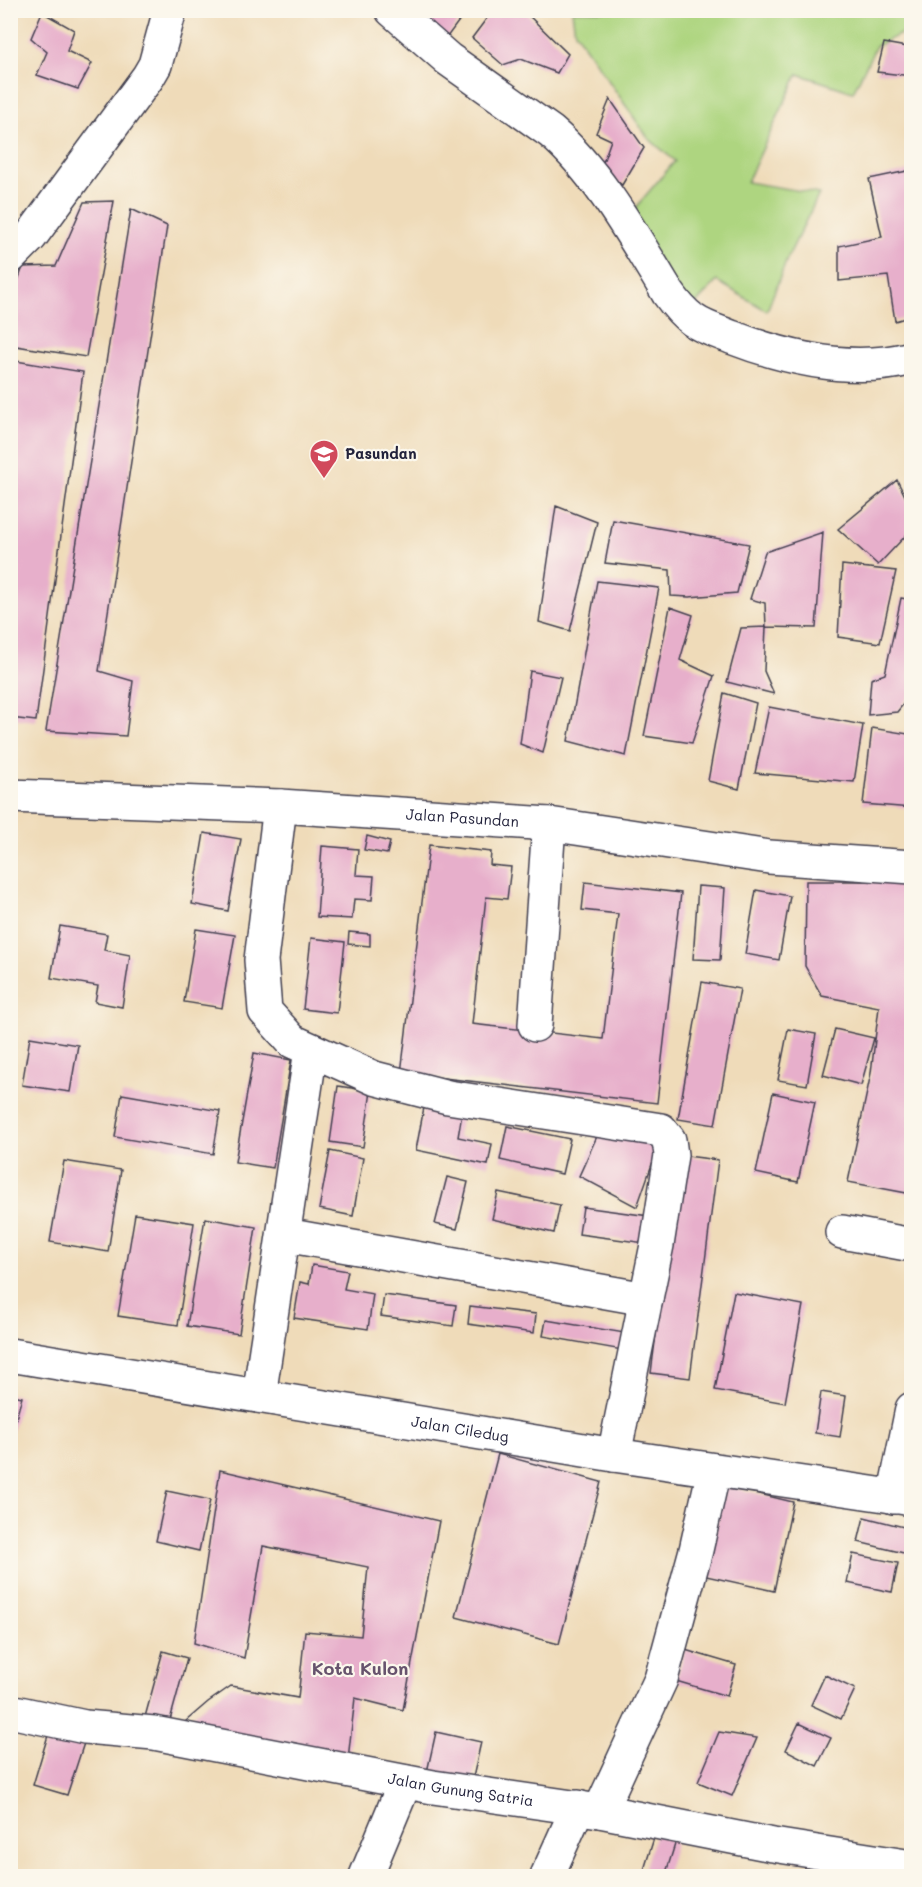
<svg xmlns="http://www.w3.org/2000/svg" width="922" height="1887" font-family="Mali,sans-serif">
	<rect width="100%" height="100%" fill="#fbf7ec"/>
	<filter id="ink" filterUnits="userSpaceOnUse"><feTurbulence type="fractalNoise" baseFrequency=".0167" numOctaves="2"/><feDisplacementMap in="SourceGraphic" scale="12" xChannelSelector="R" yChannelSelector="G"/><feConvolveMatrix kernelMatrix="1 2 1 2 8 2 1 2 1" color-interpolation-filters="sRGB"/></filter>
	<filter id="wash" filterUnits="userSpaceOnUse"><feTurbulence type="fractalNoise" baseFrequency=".008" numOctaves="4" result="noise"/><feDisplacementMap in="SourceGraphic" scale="24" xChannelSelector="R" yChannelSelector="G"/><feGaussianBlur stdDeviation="1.35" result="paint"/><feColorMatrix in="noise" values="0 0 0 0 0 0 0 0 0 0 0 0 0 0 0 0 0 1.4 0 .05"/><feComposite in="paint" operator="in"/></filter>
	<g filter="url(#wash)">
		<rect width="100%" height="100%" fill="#efdbb9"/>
		<path fill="#aed580" stroke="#687c5e" stroke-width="1.5" d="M572,11H911V29L876,46L853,92L798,74L747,182L819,194L787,259L767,311L717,281L691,309L623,222L675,161L648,138L575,32Z"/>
		<g id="blocks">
			<path fill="#e7afcb" d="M414,10H467L447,37Z
				M493,10H523L568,54L557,73L521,59L503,65L472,38Z
				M42,12L74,30L67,51L92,63L78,89L37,75L47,52L31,38Z
				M884,43L912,48V76L877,72Z
				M610,99L644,148L622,185L601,168L611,140L596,133Z
				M912,170V316L895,321L888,276L839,281V246L882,237L869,179Z
				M114,201L86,357L10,345V302L23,267L56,266L84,202Z
				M131,209L167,226L99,671L133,681L126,736L46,731Z
				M10,360L83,372L36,721L10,718Z
				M897,480L912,510V529L878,565L838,529Z
				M556,506L597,522L570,631L539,622Z
				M613,520L749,544L737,593L689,597L671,596L670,570L605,563Z
				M823,532L816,628L766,627L765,603L750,599L765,552Z
				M842,565L896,571L880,643L838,637Z
				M597,581L659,588L626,756L568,741Z
				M901,598L912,600V693L897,712L868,715L871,679L885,674Z
				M670,607L693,615L680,660L714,676L692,743L644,736Z
				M766,627L764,671L774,694L727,682L741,628Z
				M530,671L561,677L543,753L520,744Z
				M724,693L756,703L739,789L708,781Z
				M769,707L863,725L854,782L755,773Z
				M912,726V808L863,804L872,728L908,734Z
				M204,833L241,839L228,911L192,904Z
				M367,836L390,842L387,854L364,850Z
				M429,845L491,852L490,865L511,867L507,899L486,897L472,1024L603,1039L618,914L582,910L585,882L681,893L657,1103L401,1073Z
				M322,846L358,849L356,875L374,876L372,900L354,899L352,919L317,917Z
				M806,881H912V1194L848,1182L871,1073L879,1007L822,996L805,966Z
				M698,886L725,888L720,960L693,959Z
				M756,890L790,896L779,960L745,954Z
				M60,926L107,934L104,950L130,955L122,1007L95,1002L98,986L51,978Z
				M196,929L235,935L222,1008L184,1002Z
				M349,932L370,934V946L348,944Z
				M311,938L345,942L337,1013L303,1009Z
				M702,982L740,989L715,1125L678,1119Z
				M788,1029L816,1034L807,1085L778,1080Z
				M835,1029L874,1038L861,1085L823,1075Z
				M30,1037L78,1045L70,1092L22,1085Z
				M254,1053L291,1060L273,1168L235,1162Z
				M338,1086L371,1091L363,1147L330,1142Z
				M773,1093L815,1102L798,1182L756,1173Z
				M122,1094L220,1111L213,1154L115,1137Z
				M424,1107L462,1114L458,1137L492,1144L488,1165L416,1150Z
				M603,1123L658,1147L637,1207L579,1176Z
				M507,1126L570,1139L562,1174L500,1160Z
				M330,1151L363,1158L353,1216L319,1209Z
				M679,1155L718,1160L690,1378L651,1373Z
				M64,1161L121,1170L108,1252L50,1242Z
				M447,1177L468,1182L457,1229L435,1224Z
				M498,1192L560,1205L554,1233L492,1219Z
				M583,1207L649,1216L645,1243L579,1234Z
				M135,1214L194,1223L178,1325L118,1316Z
				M205,1218L256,1227L239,1334L187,1326Z
				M312,1265L348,1271L344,1289L373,1294L368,1329L294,1318L300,1282L309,1284Z
				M734,1292L803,1305L785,1403L715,1390Z
				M384,1295L456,1305L453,1326L381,1316Z
				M470,1306L536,1314L534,1333L468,1324Z
				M546,1320L625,1333L622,1350L543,1336Z
				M821,1392L846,1396L840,1437L815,1433Z
				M10,1394L22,1397L11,1436H10Z
				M498,1454L601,1482L559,1644L456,1617Z
				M220,1470L439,1521L403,1710L355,1698L348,1759L179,1727L208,1702L231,1686L298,1698L305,1631L361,1636L368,1567L263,1546L244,1658L194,1643Z
				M725,1486L793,1502L774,1591L706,1576Z
				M167,1491L210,1500L199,1551L156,1541Z
				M864,1517L912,1529V1555L858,1542Z
				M853,1554L898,1563L892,1592L847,1583Z
				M685,1650L736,1665L727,1696L676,1681Z
				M163,1651L187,1658L169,1724L145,1717Z
				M825,1675L855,1689L841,1719L811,1705Z
				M799,1723L831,1738L817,1766L786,1750Z
				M49,1732L84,1743L67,1795L33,1785Z
				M436,1732L481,1742L472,1782L427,1772Z
				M719,1732L757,1738L732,1796L698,1782Z
				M655,1835L676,1841L665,1876H642Z"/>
		</g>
	</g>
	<g filter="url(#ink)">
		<use href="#blocks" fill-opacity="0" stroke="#413e4e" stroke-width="1.5"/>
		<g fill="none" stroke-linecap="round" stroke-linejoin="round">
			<g stroke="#413e4e" stroke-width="36">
				<g id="minor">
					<path d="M392,10L448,59L551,132C599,173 635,239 668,293C675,303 683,313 693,320C704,328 719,332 731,337C788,359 852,374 912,358"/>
					<path d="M10,257L31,236L148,77L155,65L170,10"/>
					<path id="s1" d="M10,796L280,806L549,824L769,857L912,867"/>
					<path d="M280,806L261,960L265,1011L292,1041L374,1078L448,1097L661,1130L669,1140L671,1155L657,1245L614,1455"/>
					<path d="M535,1025L549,824"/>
					<path d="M842,1232L912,1245"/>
					<path d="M285,1235L646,1299"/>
					<path d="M259,1396L311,1050"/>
					<path d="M894,1497L912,1409"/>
					<path id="s2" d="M10,1711L85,1727L154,1733L433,1787L600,1811L773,1845L912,1867"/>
					<path d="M600,1811L661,1679L696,1550L714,1470"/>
					<path d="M366,1876L405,1782"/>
					<path d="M547,1876L578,1807"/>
				</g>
			</g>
			<g stroke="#413e4e" stroke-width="36">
				<g id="major">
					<path id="s3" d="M10,1355L614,1455L912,1499"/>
				</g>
			</g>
			<use href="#minor" stroke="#fff" stroke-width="33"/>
			<use href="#major" stroke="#fff" stroke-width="33"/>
		</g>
	</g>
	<defs>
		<g id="school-pin" transform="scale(1.5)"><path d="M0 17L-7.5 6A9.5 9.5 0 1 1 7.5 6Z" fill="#d1495b" stroke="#fbf7ec"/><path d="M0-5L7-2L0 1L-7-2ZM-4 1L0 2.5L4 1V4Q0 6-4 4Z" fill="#fff"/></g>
	</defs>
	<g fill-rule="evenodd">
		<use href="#school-pin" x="324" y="454"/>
	</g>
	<g text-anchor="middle" stroke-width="4.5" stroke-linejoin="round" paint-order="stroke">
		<g font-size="15" font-weight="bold" fill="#22223b" stroke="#fbf7ec" text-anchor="start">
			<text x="345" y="459">Pasundan</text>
		</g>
		<g font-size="15" fill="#22223b" stroke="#fbf7ec">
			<text dy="5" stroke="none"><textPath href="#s1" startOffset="453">Jalan Pasundan</textPath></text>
			<text dy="5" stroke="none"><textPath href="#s3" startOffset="456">Jalan Ciledug</textPath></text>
			<text dy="5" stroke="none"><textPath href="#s2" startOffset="458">Jalan Gunung Satria</textPath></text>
		</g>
		<g font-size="18" font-weight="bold" fill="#67536d" stroke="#fbf7ec">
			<text x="360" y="1675">Kota Kulon</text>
		</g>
	</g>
	<rect width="922" height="1887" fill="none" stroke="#fbf7ec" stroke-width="36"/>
</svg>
